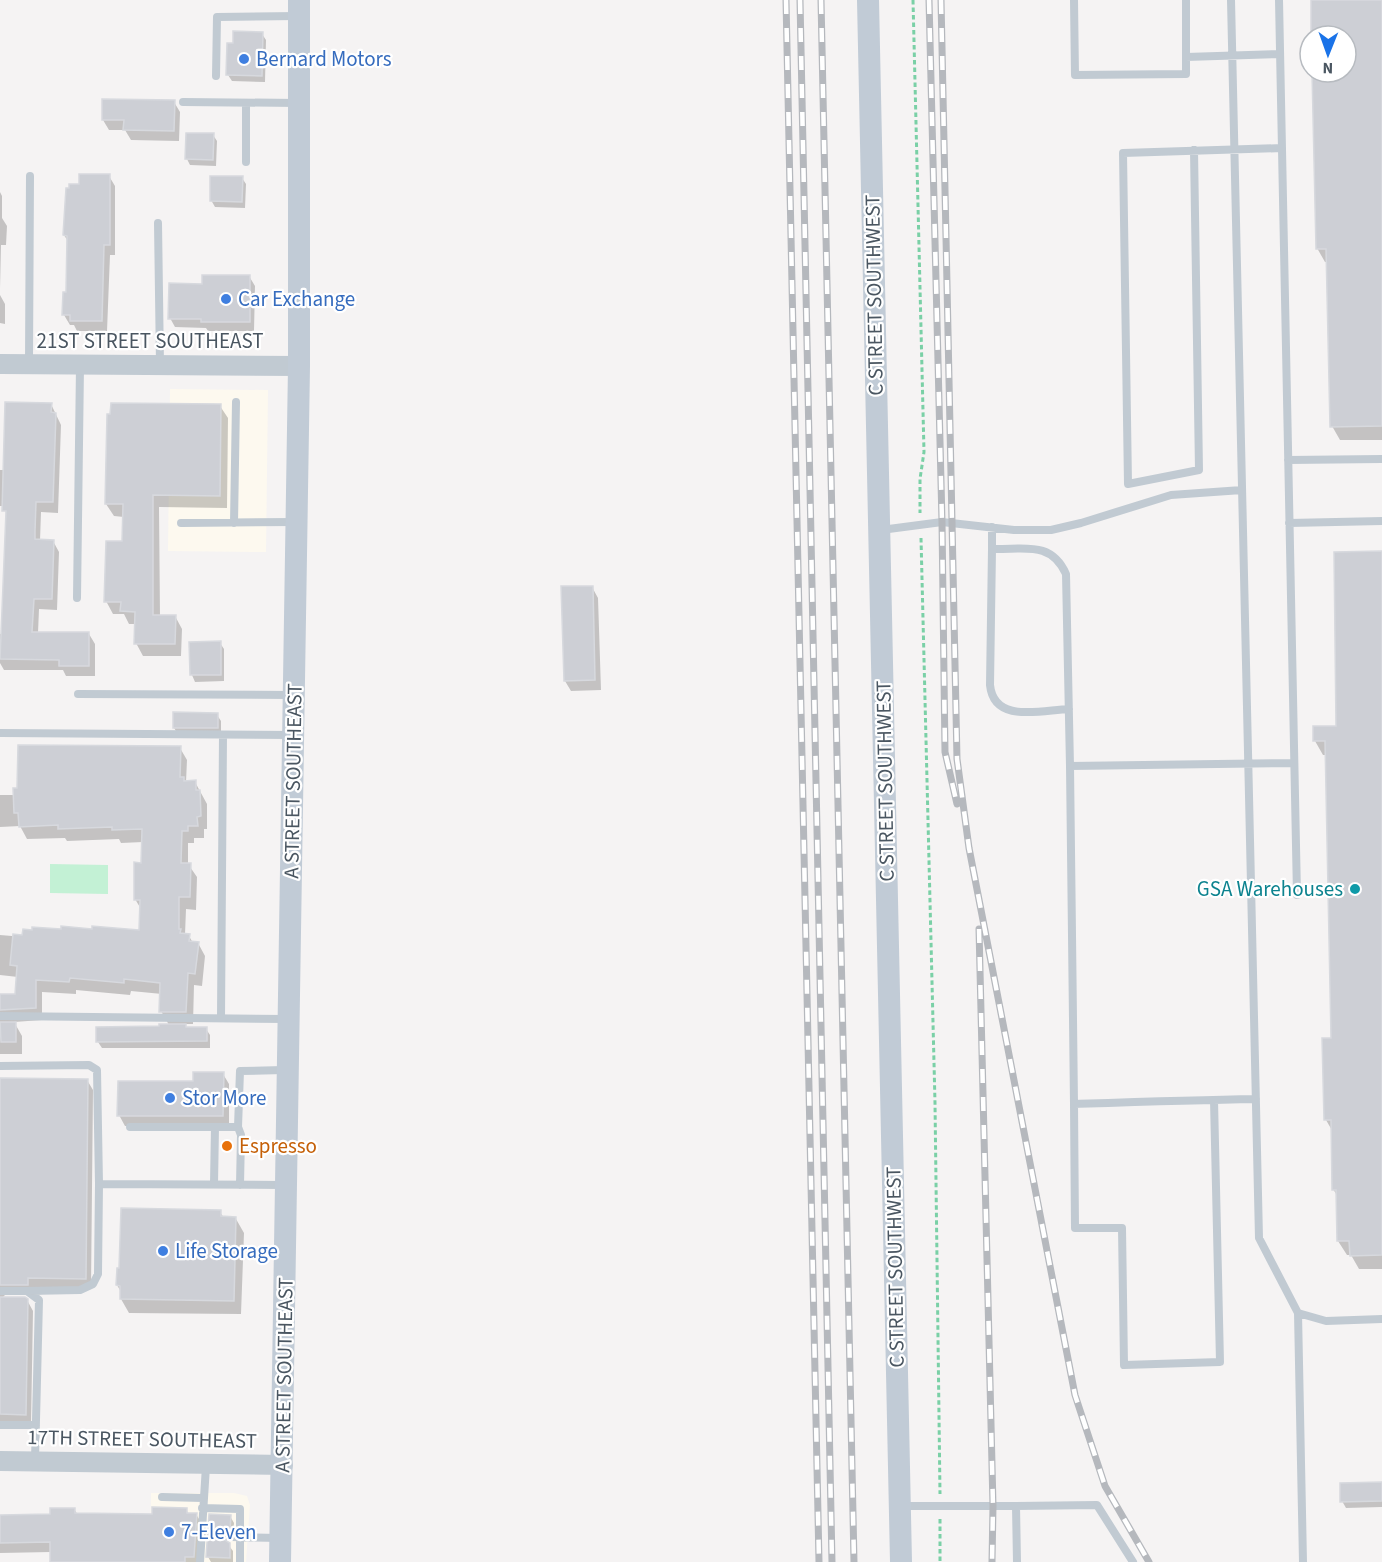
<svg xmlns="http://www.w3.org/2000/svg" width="1382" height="1562" font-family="'Source Sans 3',sans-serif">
	<rect width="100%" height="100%" fill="#f5f3f3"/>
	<path fill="#fdf9ef" d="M170,389L268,390L266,552L168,551Z
		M151,1493H234L247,1496L250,1505L246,1562H150Z"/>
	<path fill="#c3f1d5" d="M50,864L108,865V894L50,893Z"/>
	<path fill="#0003" d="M1312,0H1382V440H1340L1332,426L1328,262H1325L1317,248L1313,72H1346V36H1313Z
		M262,34L266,40L265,82L232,81L228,75Z
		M174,102L180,112L179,141L131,140L125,130H109L103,120Z
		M213,135L217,141L216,166L190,165L187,159Z
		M109,176L115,186V255H110L107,331H77L74,325H70L64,315L68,294L69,243L64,235L80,185Z
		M242,178L246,184L245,208L215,207L211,200Z
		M0,192L2,196V218L7,226L6,245H1L0,289Z
		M249,276L255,286L254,331H208L206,328L175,327L170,318L203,285Z
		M0,295L5,304V324L0,323Z
		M51,404L61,425L58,513L41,512L40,541H53L59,552L57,610L39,609L38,633L89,634L95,644V676H66L63,670H4L0,663V634H4L7,516L4,506H0V470H5Z
		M220,406L228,418L227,508L159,507L160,616H175L182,629L181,656H143L136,643V624H129L124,614H113L106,601L124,542V517L114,516L106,504Z
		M1382,553V1269H1359L1351,1255H1347L1338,1241V1197L1333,1189V1132L1326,1120L1324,1039H1332L1327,755H1323L1315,741L1338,727Z
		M592,587L598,598L601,690L571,691L565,681Z
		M191,643H220L224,649V681L195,682L192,675Z
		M217,715L221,721V735L178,734L174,728Z
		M180,748L187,760L186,782H195L207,804V829H204V838H194V843H188V864L197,877L196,910L186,909L185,935L189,936L193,943H198L205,956L202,986L194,985L193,1024H184L187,1029H206L210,1035V1048H102L98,1042L169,1025L161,1011L162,994L131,991L130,995L76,990V994L42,992V1020L14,1022L22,1036V1054H0V995H16L18,977L0,975V935L24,937L141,932V909L135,899L143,864V842L121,843L119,839L67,841L65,838L27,839L20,826L0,827V795H15Z
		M223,1074L229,1084V1126H125L119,1115L194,1082Z
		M0,1080H87L93,1090L91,1289L33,1295H5L2,1298L27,1300L33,1311L31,1424H0Z
		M220,1212L224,1218L236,1219L244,1233L241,1314L129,1313L121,1299V1292L117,1285Z
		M1382,1484V1507L1346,1508L1342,1501Z
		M74,1509L78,1515H153L186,1510L189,1514H196L202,1524L200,1562H51V1552L0,1553V1517L51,1515Z
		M210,1516H230L234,1523L233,1538L227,1543L233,1551V1562H211L208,1557Z"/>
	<path fill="#cdcfd5" stroke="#d7d9de" stroke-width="1.5" d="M1311,0H1382V426L1330,427L1326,249H1316L1312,72H1346V36H1311Z
		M233,31L263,32L262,76L226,75L227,43H233Z
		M102,99L175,100L174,131L123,130L124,120H102Z
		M186,133H214L213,160L185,159Z
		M79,174H110V245H104L102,321H70V315H62L63,292H66L67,236L63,235L66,188H69V184H79Z
		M210,176H243L242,202L210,201Z
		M202,275H250V322H201V319H168L169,283L202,284Z
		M5,402L52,403L51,412L56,413L53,502H36L35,531V539L54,540L52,599H34L32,632H89V666H59V660L0,659L6,511H2Z
		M111,403L221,404L220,496L153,495V615H176L175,644H134L135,612L120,611L121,602H104L106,541H122L123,504H105L107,414H110Z
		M1382,551V1255L1350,1256L1349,1241H1337L1336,1190H1332L1331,1120H1324L1322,1038H1331L1325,741H1313V726H1336L1334,552Z
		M561,586H593L595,680L564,681Z
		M221,641V675H190L189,642Z
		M173,712L218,713V728H173Z
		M18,745L181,746L180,777H184V781L196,780V790H200L201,816L197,817L198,826H188V831H182L181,863H191L190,897H179V929H181L180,933L190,934L189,941L199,942L195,974L188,973L186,1012H159L160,983L124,979V983L70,978L69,982L36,980V1008L0,1010V994H15L17,966L10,965L13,934L22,935L23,929L32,930V927L61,929V926L92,929V926L139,930L140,900H134V862L141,863L142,829L112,830V827L58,829V825L19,827L18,813H14L13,788H17Z
		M0,1022H16V1042H1Z
		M159,1024H186V1027H207V1041L96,1042V1027L159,1026Z
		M193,1072H224L223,1116H117L118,1081H193Z
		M0,1078L88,1079L86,1279L28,1278V1285H0Z
		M121,1208L221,1210V1216L236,1217L234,1301L120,1299V1286L116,1285L117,1268H119Z
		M0,1297H25L28,1299L26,1415L0,1414Z
		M1382,1482V1501L1340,1502V1483Z
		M152,1507L187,1508V1513H197L194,1557H185V1562H50V1542L0,1543V1515L50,1514V1508H75V1513L152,1514Z
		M209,1514L231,1515L230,1531L227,1532L224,1536L225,1540L230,1543V1558L206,1557Z"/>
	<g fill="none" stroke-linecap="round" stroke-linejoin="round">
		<path stroke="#7ad0a6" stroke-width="3" stroke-dasharray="4.5 3" stroke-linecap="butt" d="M913,0L924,452L920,479V513
			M921,538L935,1103L940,1494
			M940,1519V1562"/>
		<path stroke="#c1cad2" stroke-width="8" d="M1074,0L1075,75L1186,74V0
			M1231,0L1259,1238L1298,1313L1303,1562
			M1279,0L1297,895
			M1186,57L1280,54
			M216,76L217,17L298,16
			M183,102L298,103
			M1194,150L1199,470L1128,484L1123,153L1282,148
			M246,162V103
			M158,223L160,364
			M29,362L30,176
			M1288,460L1382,459
			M181,523L295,522
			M234,523L236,402
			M1289,523L1382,521
			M992,527V549C1023,550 1051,540 1066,574L1070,766
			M881,530L942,522L1014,530H1051L1081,523L1171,495L1242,490
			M992,549L990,685C994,724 1041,710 1069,709
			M77,598L80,366
			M78,694L292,695
			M0,733L292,735
			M0,1016L286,1019
			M221,1018L223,735
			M0,1066L89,1065L97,1070L99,1184
			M1214,1100L1220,1362L1124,1365L1122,1228H1075L1074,1104C1135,1102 1195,1100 1256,1099
			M1074,1104L1070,766L1294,763
			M130,1127H238L240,1071L284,1070
			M238,1127L241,1135L240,1185
			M214,1184L215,1127
			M0,1291H27L39,1300L35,1460
			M27,1291L80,1290L93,1284L98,1274L99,1184L282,1185
			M1298,1313L1326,1321L1382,1319
			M0,1425H36
			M162,1497L203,1498
			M901,1506H1016L1017,1562
			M1016,1506L1097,1505L1133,1562
			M202,1508L240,1509V1562
			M230,1537L279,1538
			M200,1562L206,1466"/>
		<path stroke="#c1cad2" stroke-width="20" d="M0,364L299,366
			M0,1461L283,1465"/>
		<path stroke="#c1cbd6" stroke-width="22" d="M868,0L901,1562
			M280,1562L299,366V0"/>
		<g stroke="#b5b8bd" stroke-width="7">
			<path id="rail" d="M786,0L819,1562
				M800,0L832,1562
				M821,0L854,1562
				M929,0L942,522L945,752L957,804
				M941,0L957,759L969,848L1075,1395L1105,1486L1149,1562
				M979,929L993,1506L992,1562"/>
		</g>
		<use href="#rail" stroke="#fff" stroke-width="4.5" stroke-dasharray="14" stroke-linecap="butt"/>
	</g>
	<g fill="#3f7fe0" stroke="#fff" stroke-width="2">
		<circle cx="244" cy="59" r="6"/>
		<circle cx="226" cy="299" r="6"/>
		<circle cx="170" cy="1098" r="6"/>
		<circle cx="163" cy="1251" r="6"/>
		<circle cx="169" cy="1532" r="6"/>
	</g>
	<circle fill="#0f9aa8" stroke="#fff" stroke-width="2" cx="1355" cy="889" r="6"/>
	<circle fill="#e8710a" stroke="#fff" stroke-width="2" cx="227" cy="1146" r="6"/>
	<g text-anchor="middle" stroke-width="4.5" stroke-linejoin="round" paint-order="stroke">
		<g font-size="21" fill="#366cbe" stroke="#fff" text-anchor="start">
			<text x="256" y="66">Bernard Motors</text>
			<text x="238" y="306">Car Exchange</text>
			<text x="182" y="1105">Stor More</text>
			<text x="175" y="1258">Life Storage</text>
			<text x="181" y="1539">7-Eleven</text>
		</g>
		<g font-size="21" fill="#4a5661" stroke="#fff">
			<text transform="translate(874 295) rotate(-91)" y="7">C STREET SOUTHWEST</text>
			<text x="150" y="348">21ST STREET SOUTHEAST</text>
			<text transform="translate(293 781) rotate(-89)" y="7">A STREET SOUTHEAST</text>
			<text transform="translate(885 781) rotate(-91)" y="7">C STREET SOUTHWEST</text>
			<text transform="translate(895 1267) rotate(-91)" y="7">C STREET SOUTHWEST</text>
			<text transform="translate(284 1375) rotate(-89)" y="7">A STREET SOUTHEAST</text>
			<text transform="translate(142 1439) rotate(1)" y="7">17TH STREET SOUTHEAST</text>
		</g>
		<g font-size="21" fill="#0d838f" stroke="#fff" text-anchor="end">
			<text x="1343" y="896">GSA Warehouses</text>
		</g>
		<g font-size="21" fill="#c56008" stroke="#fff" text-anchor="start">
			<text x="239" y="1153">Espresso</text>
		</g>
	</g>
	<g transform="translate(1328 54) rotate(181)"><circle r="28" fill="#ffffff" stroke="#b7bbc0" stroke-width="1.5"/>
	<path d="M0-4.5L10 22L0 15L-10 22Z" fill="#1a73e8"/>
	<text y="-9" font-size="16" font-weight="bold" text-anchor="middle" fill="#4a5661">N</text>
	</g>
</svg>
